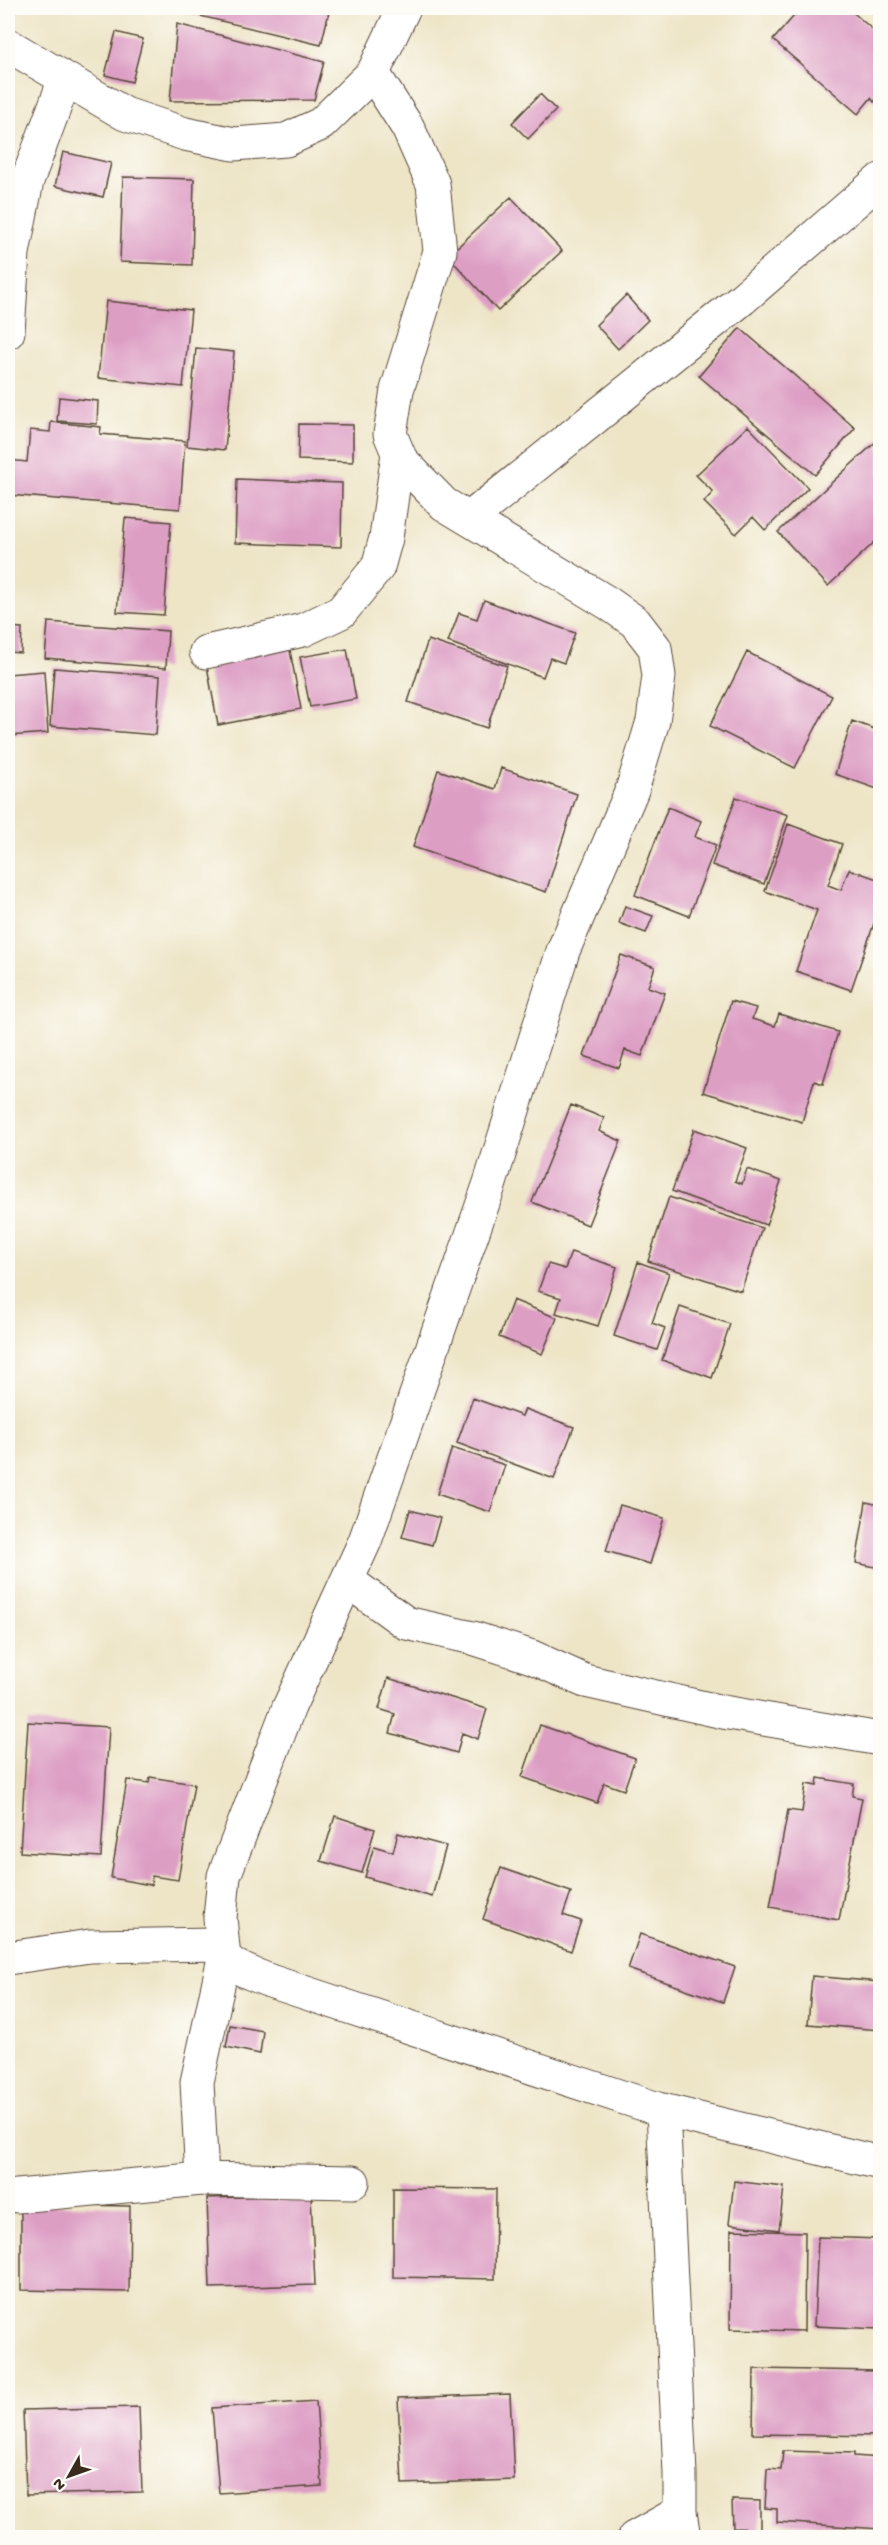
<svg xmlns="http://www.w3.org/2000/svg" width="888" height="2545" font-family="'Gochi Hand',sans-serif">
	<rect width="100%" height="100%" fill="#fdfcf7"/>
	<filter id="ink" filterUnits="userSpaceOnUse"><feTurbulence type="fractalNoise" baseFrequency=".0167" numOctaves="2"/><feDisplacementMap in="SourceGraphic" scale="12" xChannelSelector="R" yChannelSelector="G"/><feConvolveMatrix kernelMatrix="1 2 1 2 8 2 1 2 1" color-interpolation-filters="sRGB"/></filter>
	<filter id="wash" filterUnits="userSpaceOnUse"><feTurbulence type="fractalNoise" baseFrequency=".008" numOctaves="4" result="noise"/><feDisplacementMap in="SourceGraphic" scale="24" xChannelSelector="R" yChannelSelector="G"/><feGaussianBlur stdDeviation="1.35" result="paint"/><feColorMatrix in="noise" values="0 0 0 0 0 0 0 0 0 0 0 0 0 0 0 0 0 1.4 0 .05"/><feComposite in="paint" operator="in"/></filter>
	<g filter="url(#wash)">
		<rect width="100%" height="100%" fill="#eee5c7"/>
		<g id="blocks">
			<path fill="#dd9ec4" d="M167,8H330L321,45Z
				M801,8H848L880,36V95L874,102L871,98L858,114L773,40Z
				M177,24L324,62L314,100L170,101Z
				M116,32L143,39L132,82L105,75Z
				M540,94L556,110L528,139L512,123Z
				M63,152L111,163L103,197L55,186Z
				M123,177L194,179L192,265L120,262Z
				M511,197L562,251L498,311L448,256Z
				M626,295L648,320L618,349L596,325Z
				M106,301L191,310L183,387L98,378Z
				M740,328L855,428L815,475L699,376Z
				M196,348L234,352L225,450L187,446Z
				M59,397L98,401L97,424L57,421Z
				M51,422L101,427L100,434L185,441L180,509L8,495V460L27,462L30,430L50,432Z
				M299,424L353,425V462L298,460Z
				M748,426L808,488L765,530L753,517L736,534L704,502L713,492L696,475Z
				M880,438V537L828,586L778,532Z
				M237,479L342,483L341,547L235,543Z
				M125,518L171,522L164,615L117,612Z
				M484,600L575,633L564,663L550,658L543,677L448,642L459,613L477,619Z
				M48,622L168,631L166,668L45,658Z
				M8,627L22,628L21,653L8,652Z
				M428,640L507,666L487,728L408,702Z
				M289,645L301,709L218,725L206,661Z
				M347,649L356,699L310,707L300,657Z
				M747,652L832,696L795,768L710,726Z
				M54,668L160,676L156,735L50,726Z
				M44,671L48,733L8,736V674Z
				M852,721L880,731V790L835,774Z
				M501,768L577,794L546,892L413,847L438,770L495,789Z
				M736,797L788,815L764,884L712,865Z
				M668,807L701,821L695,837L716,845L689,916L635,895Z
				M788,824L842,844L828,885L841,890L849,869L880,880V906L851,990L796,971L817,910L765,891Z
				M625,906L653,916L646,933L619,923Z
				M621,955L655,967L648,987L665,993L642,1056L625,1050L619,1068L584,1056Z
				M731,1001L756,1008L752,1019L775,1026L779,1014L838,1032L823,1084L814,1081L802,1122L703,1092Z
				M571,1105L604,1118L599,1131L621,1141L588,1225L532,1202Z
				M694,1129L747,1148L735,1181L742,1184L747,1169L781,1181L766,1225L672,1191Z
				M669,1197L762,1228L741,1291L648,1261Z
				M571,1252L617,1267L598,1326L556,1313L561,1298L538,1291L548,1264L565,1269Z
				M638,1262L669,1273L652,1323L665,1328L657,1350L614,1336Z
				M513,1300L557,1318L542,1354L499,1337Z
				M680,1307L730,1324L712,1378L662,1360Z
				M473,1398L522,1416L525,1409L574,1427L554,1479L457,1443Z
				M452,1448L505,1465L490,1512L437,1494Z
				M866,1502L880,1505V1568L856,1563Z
				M620,1505L664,1518L650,1564L606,1551Z
				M410,1510L440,1518L432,1545L402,1537Z
				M388,1678L487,1709L478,1739L462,1733L457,1753L390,1733L395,1714L379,1709Z
				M28,1722L109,1727L101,1857L20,1852Z
				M540,1725L635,1758L624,1790L604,1783L597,1803L522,1777Z
				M150,1777L194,1784L178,1880L152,1876L151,1885L111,1878L127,1780L149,1783Z
				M818,1778L854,1784L852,1796L862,1798L839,1920L770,1907L788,1810L802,1812L806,1784L817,1786Z
				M335,1816L375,1829L362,1873L321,1861Z
				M398,1833L446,1846L432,1897L365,1877L374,1846L393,1852Z
				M501,1868L571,1892L563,1915L581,1921L571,1951L483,1919Z
				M640,1934L735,1967L723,2002L628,1969Z
				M812,1976L880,1982V2030L808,2024Z
				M230,2025L263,2031L260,2054L226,2047Z
				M734,2181L784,2187L779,2230L729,2224Z
				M393,2188L496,2189L495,2279L393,2277Z
				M311,2195L315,2285L210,2288L207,2198Z
				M21,2204L130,2206L129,2292L21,2290Z
				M731,2230L805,2232L804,2331L730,2329Z
				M818,2237L880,2239V2329L814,2326Z
				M754,2369L880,2371V2436L753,2434Z
				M510,2394L514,2480L402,2484L398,2398Z
				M316,2401L322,2486L219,2493L212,2408Z
				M139,2407L142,2492L26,2495L23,2410Z
				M783,2451L854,2453V2456L880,2458V2529L777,2522V2509L765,2508L767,2469L781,2470Z
				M732,2500L760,2501V2529L733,2528Z"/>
		</g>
	</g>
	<g filter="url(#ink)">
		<use href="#blocks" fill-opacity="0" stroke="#564637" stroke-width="1.5"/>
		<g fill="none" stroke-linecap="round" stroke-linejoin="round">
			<g stroke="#564637" stroke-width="35">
				<path id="minor" d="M8,45L125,114L185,134L234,144L286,140L321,124L373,73L404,8
					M8,332L13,253L27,181L65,79
					M469,519L742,299L880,180
					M206,652L303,630L341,612L378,567L386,538L398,453
					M348,1581L406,1623L473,1638L532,1657L585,1681L723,1712L880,1739
					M218,1938C216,1964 251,1973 270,1981L658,2109L880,2163
					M8,1958L90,1946L217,1944
					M663,2110L680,2474V2512L684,2538
					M202,2179L197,2082L224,1958L220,1918L224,1876L289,1707L365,1541L490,1183L563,951L632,790L653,721L659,676L655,648L635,622L608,603L444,504L401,460L390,434L397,390L440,251L433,184L408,128L373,73
					M17,2196L202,2179L353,2182
					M634,2538L680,2512"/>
			</g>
			<use href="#minor" stroke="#fff" stroke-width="33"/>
		</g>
	</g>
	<rect width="888" height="2545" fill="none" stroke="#fdfcf7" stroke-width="30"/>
	<g transform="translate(69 2476) rotate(230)" stroke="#fdfcf7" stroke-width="4.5" paint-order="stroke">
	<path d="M0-4.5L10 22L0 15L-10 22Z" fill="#3b2a1e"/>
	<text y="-9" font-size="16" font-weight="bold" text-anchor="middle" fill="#3b2a1e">N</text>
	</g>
</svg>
